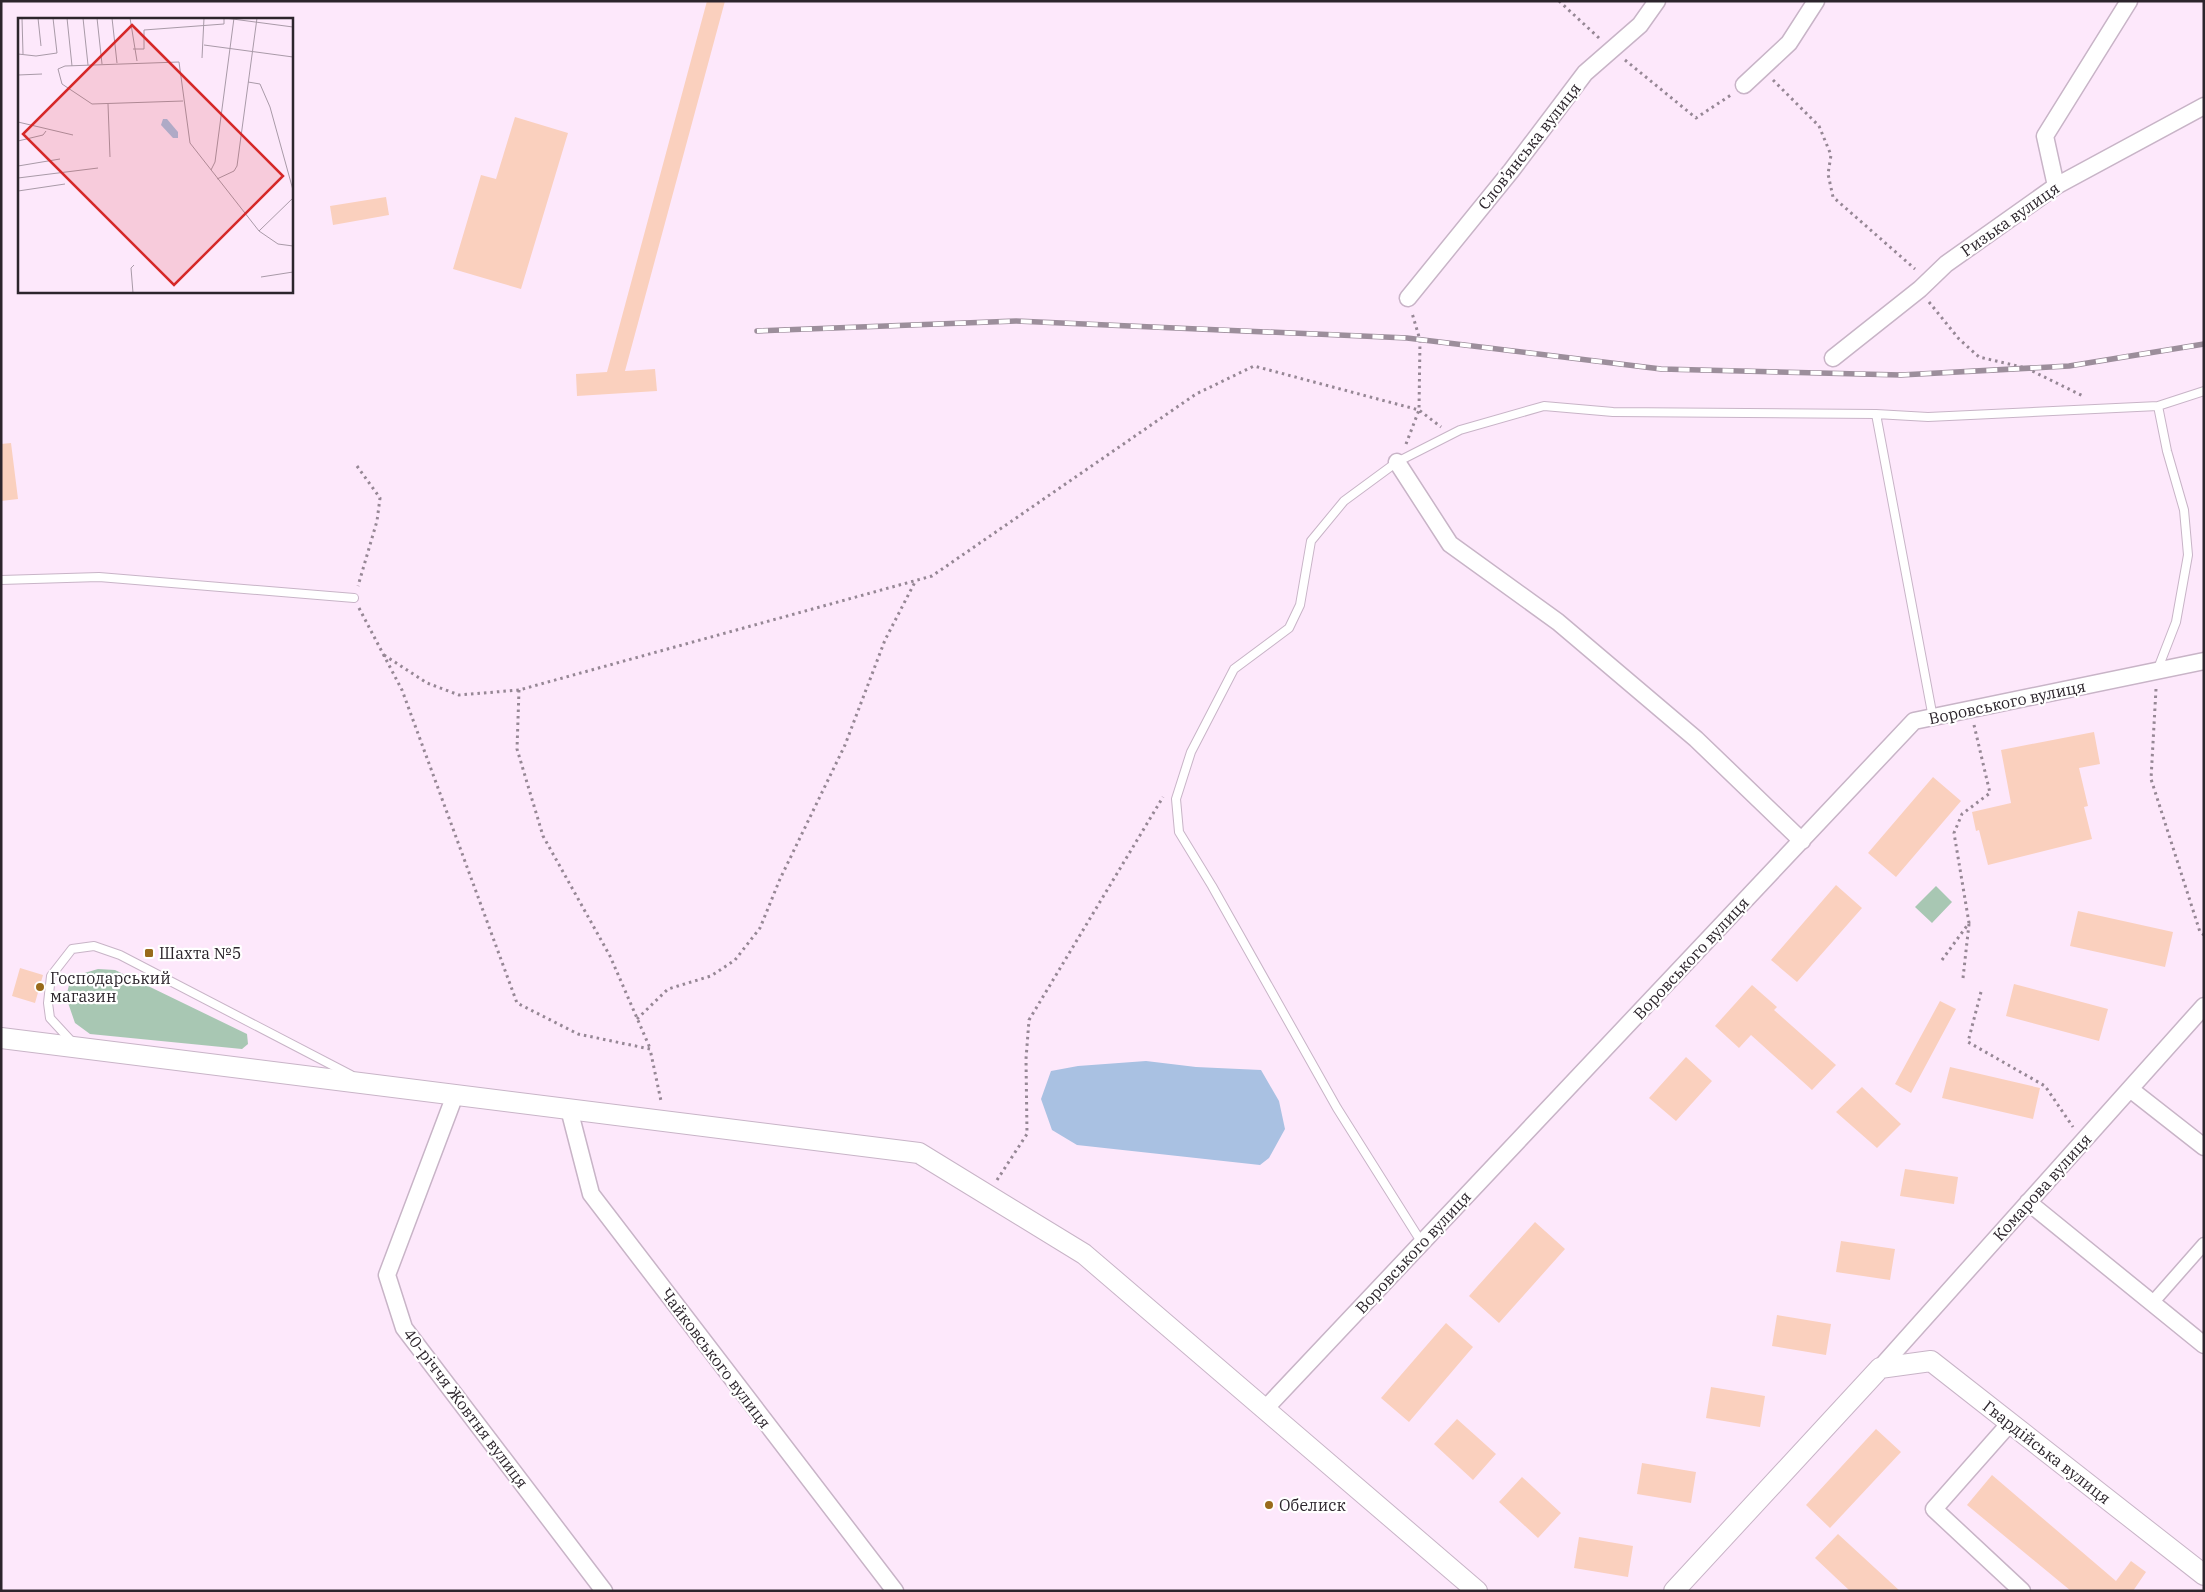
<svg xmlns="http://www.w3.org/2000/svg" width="2205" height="1592" font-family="'IBM Plex Serif',serif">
	<rect width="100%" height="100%" fill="#fde8fb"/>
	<path fill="#a8c7b3" d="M1936,886L1952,902L1932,923L1915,907Z
		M98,969L115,970L247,1034L248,1044L242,1049L90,1034L75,1023L66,997L69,985L81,974Z"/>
	<path fill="#a9c1e2" d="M1146,1061L1196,1067L1261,1070L1279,1101L1285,1129L1269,1158L1260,1165L1077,1145L1052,1130L1041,1099L1051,1071L1078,1066Z"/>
	<path fill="#fad0be" d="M707,1H725L625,371L655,369L657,391L577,396L576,374L607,372Z
		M515,117L568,133L521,289L453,269L481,175L496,179Z
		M386,197L389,215L333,225L330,206Z
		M11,443L18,499L1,501V444Z
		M2094,732L2100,764L2079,768L2088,806L2084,807L2092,839L1988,865L1979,830L1976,831L1972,812L2011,803L2001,750Z
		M1933,777L1961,801L1896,877L1868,853Z
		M1836,885L1862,908L1797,982L1771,960Z
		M2078,911L2173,932L2165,967L2070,946Z
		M20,968L43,975L35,1003L12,996Z
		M2014,984L2108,1009L2099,1041L2006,1016Z
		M1752,985L1777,1007L1774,1010L1836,1065L1812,1090L1751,1035L1739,1048L1715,1026Z
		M1940,1001L1956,1009L1911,1093L1895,1084Z
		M1686,1057L1712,1081L1676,1121L1649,1098Z
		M1950,1067L2040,1088L2033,1119L1942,1098Z
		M1862,1087L1901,1124L1877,1148L1836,1112Z
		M1905,1169L1958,1177L1954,1204L1900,1196Z
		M1535,1222L1565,1249L1499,1323L1469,1296Z
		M1841,1241L1895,1249L1890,1280L1836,1272Z
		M1777,1315L1831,1324L1826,1355L1772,1346Z
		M1446,1323L1473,1347L1409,1422L1381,1398Z
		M1711,1387L1765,1396L1760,1427L1706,1418Z
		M1457,1419L1496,1454L1473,1480L1434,1444Z
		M1876,1429L1901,1452L1830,1528L1806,1505Z
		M1642,1463L1696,1472L1691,1503L1637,1494Z
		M1992,1475L2116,1581L2131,1561L2146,1572L2133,1591H2071L1967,1505Z
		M1522,1477L1561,1513L1538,1538L1499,1502Z
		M1838,1534L1900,1591H1850L1815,1558Z
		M1579,1537L1633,1546L1628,1577L1574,1568Z"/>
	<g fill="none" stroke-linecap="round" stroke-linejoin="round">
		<g stroke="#c8b4c7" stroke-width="10">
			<path id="service" d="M1876,414L1928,417L2158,406
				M1,580L99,577L354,598
				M2157,671L2176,622L2188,555L2184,510L2167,451L2158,406L2204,391
				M73,1043L50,1018L48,1003L51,976L72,949L94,946L120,955L351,1075
				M1422,1243L1337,1108L1212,886L1179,832L1176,799L1191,752L1234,669L1289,628L1300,605L1311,541L1344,501L1397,462L1460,430L1544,406L1613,412L1876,414L1933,718"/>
		</g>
		<g stroke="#c8b4c7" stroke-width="15">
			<path id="pedestrian" d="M2152,1303L2204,1244"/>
		</g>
		<g stroke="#c8b4c7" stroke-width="19">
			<path id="minor" d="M1744,85L1789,43L1816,1
				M2056,186L2045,136L2129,1
				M1408,298L1511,171L1585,73L1640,25L1657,1
				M1833,358L1920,289L1946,264L2056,186L2204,106
				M1397,462L1450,544L1558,622L1696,739L1802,841
				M2130,1089L2204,1147
				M455,1095L387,1275L404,1328L604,1591
				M569,1109L591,1194L895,1591
				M2028,1202L2204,1345
				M1880,1368L2204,1006
				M1265,1409L1914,721L2204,661
				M2010,1423L1934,1509L2022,1591"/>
		</g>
		<g stroke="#c8b4c7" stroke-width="22">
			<path id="tertiary" d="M1,1038L919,1153L1084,1254L1477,1591
				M1674,1591L1880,1368L1931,1361L2204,1575"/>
		</g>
		<path stroke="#968795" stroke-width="3" stroke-dasharray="2.5 4" stroke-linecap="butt" d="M1559,1L1599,38
			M1625,60L1696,118L1731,95
			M1773,80L1819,126L1831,155L1828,174L1833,197L1915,269
			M1929,302L1959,339L1979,357L2026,368L2083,396
			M1406,444L1419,410L1420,340L1412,313
			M357,466L380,498L377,521L358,586
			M359,608L402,690L517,1003L578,1034L650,1049L661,1101
			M384,655L427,683L459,695L519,690L932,576L1196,394L1254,366L1419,410L1441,427
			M2156,689L2151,779L2200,932L2204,935
			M519,690L517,749L543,836L610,956L650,1048
			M1942,960L1969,923L1954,833L1962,814L1990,793L1974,725
			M1963,978L1969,924
			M1981,992L1968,1042L2045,1086L2073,1127
			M637,1019L668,989L711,976L735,960L760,928L780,879L845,745L885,640L916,580
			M997,1180L1027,1134L1026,1059L1029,1020L1163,797"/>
		<use href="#service" stroke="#fff" stroke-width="8"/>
		<use href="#pedestrian" stroke="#fff" stroke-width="12"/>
		<use href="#minor" stroke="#fff" stroke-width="16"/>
		<use href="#tertiary" stroke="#fff" stroke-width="20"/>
		<g stroke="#9c8e9b" stroke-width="5.5">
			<path id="rail" d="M757,331L1016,321L1407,338L1661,369L1901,375L2069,366L2204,344"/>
		</g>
		<use href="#rail" stroke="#fff" stroke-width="4" stroke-dasharray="11" stroke-linecap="butt"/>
	</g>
	<g fill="#996b1b" stroke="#fff" stroke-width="2">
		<rect x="144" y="948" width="10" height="10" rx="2.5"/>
		<circle cx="40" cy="987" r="5"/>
		<circle cx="1269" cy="1505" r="5"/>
	</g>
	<g text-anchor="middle" stroke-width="4.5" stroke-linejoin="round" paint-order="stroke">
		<g font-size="16" fill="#2c252c" stroke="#fff">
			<text transform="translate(1529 146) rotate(-52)" y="6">Слов’янська вулиця</text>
			<text transform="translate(2010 219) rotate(-35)" y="6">Ризька вулиця</text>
			<text transform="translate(2007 702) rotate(-12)" y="6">Воровського вулиця</text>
			<text transform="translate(1691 958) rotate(-47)" y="6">Воровського вулиця</text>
			<text transform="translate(2042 1187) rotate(-48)" y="6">Комарова вулиця</text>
			<text transform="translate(1413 1252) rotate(-47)" y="6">Воровського вулиця</text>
			<text transform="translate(716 1358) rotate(53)" y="6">Чайковського вулиця</text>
			<text transform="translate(466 1408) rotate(53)" y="6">40-річчя Жовтня вулиця</text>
			<text transform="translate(2047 1452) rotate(38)" y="6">Гвардійська вулиця</text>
		</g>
		<g font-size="16" fill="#2c252c" stroke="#fff" text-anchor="start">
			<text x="159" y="959">Шахта №5</text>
			<text x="50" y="984">Господарський<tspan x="50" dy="18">магазин</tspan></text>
			<text x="1279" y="1511">Обелиск</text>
		</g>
	</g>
	<g transform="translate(18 18)">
		<rect width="275" height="275" fill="#fde8fb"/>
		<path d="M145,101H149L160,114V120H155L143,107Z" fill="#a9c1e2"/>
		<path fill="none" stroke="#a99aa8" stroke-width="1" d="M4,0L5,36M20,0L23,28M49,0L54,48M65,0L70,47M79,0L84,46M94,0L99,45M112,0L119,43M207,0L275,9M186,27L275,39M115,31H126V12L206,6V0M0,36L18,38L39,35L35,0M184,40L186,0M0,57L24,56M230,64L242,66L252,89L275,172M165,83L74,86L44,66L40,51L47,48L161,44L172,125L241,213L260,226L275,228M90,86L92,139M0,104L55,117M0,123L25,117L28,113M0,148L42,141M193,152L197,144L216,0M0,160L80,150M199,161L216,153L219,148L239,0M0,173L47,166M241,213L275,180M243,259L275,254M115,275L113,250L116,247"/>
		<path fill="#d62828" fill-opacity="0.15" stroke="#d62828" stroke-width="2.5" d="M114,7L265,158L156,267L5,116Z"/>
		<rect width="275" height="275" fill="none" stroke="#2c252c" stroke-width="2.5"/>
	</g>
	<rect width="2205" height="1592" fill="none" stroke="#2c252c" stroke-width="5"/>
</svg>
